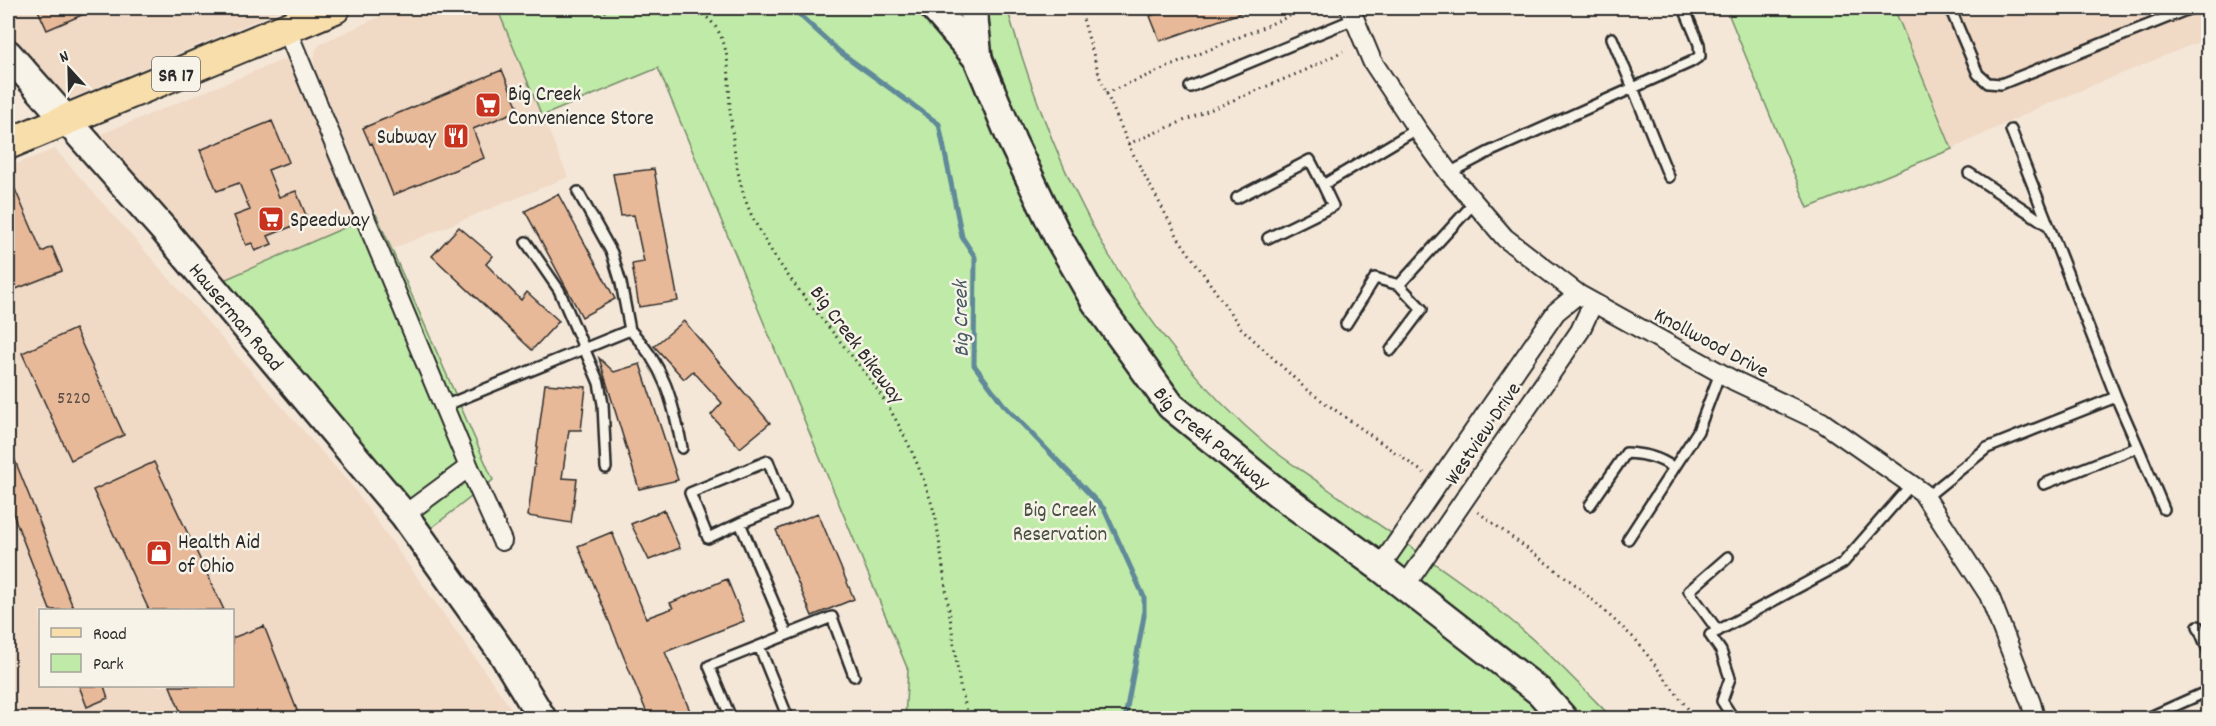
<svg xmlns="http://www.w3.org/2000/svg" width="2216" height="726" font-family="Dekko,sans-serif">
	<rect width="100%" height="100%" fill="#f4e7d8"/>
	<filter id="ink" filterUnits="userSpaceOnUse"><feTurbulence type="fractalNoise" baseFrequency=".0167" numOctaves="2"/><feDisplacementMap in="SourceGraphic" scale="12" xChannelSelector="R" yChannelSelector="G"/><feConvolveMatrix kernelMatrix="1 2 1 2 8 2 1 2 1" color-interpolation-filters="sRGB"/></filter>
	<g filter="url(#ink)">
		<path fill="#f0d9c5" fill-rule="evenodd" d="M8,8H286L65,101L8,33Z
			M399,8H497L568,177L392,249L314,66V59L316,49L322,43Z
			M1894,8H2208V38L2038,108L1952,149Z
			M290,57L358,223L217,283L94,137Z
			M55,149L351,485L518,718H8V167ZM40,610H232V686H40Z"/>
		<path fill="#bfeaa7" stroke="#758a69" stroke-width="1.5" d="M497,8H1007C1056,179 1131,330 1269,447C1288,462 1309,475 1328,489C1384,529 1442,567 1497,609C1539,642 1575,680 1612,718H905L908,670L658,68L542,116Z
			M1726,8H1894L1952,149L1808,208Z
			M376,214L493,480L430,529L217,283Z"/>
		<g fill="none" stroke-linecap="round" stroke-linejoin="round">
			<path stroke="#60899a" stroke-width="5" d="M792,8L840,52L939,124L962,237L975,257L974,365L1003,404L1104,509L1144,597V616L1125,718"/>
		</g>
		<path fill="#e8b998" stroke="#2b2b2b" stroke-width="1.5" d="M37,8H98L47,30Z
			M1172,8H1249V10L1160,41L1150,16Z
			M502,70L519,110L473,129L484,158L393,195L372,143L370,144L363,128Z
			M272,121L289,162L268,170L279,197L296,191L308,220L268,236L272,244L255,251L252,243L246,245L234,216L250,210L239,183L217,191L200,150Z
			M654,169L678,301L639,307L632,264L644,262L634,215L621,216L613,174Z
			M8,173L42,252L52,247L62,271L16,289L8,270Z
			M558,194L615,299L582,317L525,211Z
			M459,227L493,256L486,264L521,300L527,292L559,321L532,350L432,256Z
			M684,321L770,423L740,448L711,415L722,403L693,371L684,379L654,346Z
			M75,329L124,435L71,460L22,353Z
			M599,358L614,372L640,364L678,480L639,489Z
			M545,384L586,387L581,430H569L562,478L577,479L571,523L528,516Z
			M8,443L36,513L74,610H50L8,501Z
			M154,462L224,610H149L93,490Z
			M664,510L680,548L649,560L631,524Z
			M818,513L854,599L812,616L776,530Z
			M612,532L646,618L673,608L670,603L727,579L744,621L665,652L693,718H649L578,546Z
			M264,626L300,718H183L170,686H232V638Z
			M79,686H104L108,698L87,707Z"/>
		<g fill="none" stroke-linecap="round" stroke-linejoin="round">
			<g stroke="#2b2b2b" stroke-width="14">
				<path id="lane" d="M1950,8L1978,74L1988,83L2001,84L2191,8
					M1190,87L1354,19
					M1449,173L1489,152L1633,88L1612,38
					M1969,173L2049,226
					M1669,177L1633,88L1691,62L1700,56L1699,44L1684,8
					M578,192L612,253L621,283L630,330
					M1237,198L1310,160L1323,185L1417,129
					M1268,238L1333,206L1323,185
					M526,242L559,290L599,383L603,404L606,468
					M1346,324L1375,278L1399,285
					M1391,350L1422,309L1399,285L1474,203
					M444,406L630,330C664,365 673,401 682,448
					M2138,447L2164,509
					M2044,484L2138,447L2116,397
					M1925,498L1987,448L2116,397L2011,130
					M1590,505L1626,453C1644,454 1659,457 1674,468
					M740,523L708,538L690,493L768,461L785,505L740,523L787,634
					M1628,539L1698,431L1720,373
					M2198,626L2208,650
					M1718,631L1689,591L1728,557
					M759,646L788,718
					M2150,717L2208,691
					M731,718L709,666L832,617L854,676
					M1733,718L1722,701L1730,678L1721,651L1710,635L1843,563L1911,485"/>
			</g>
			<g stroke="#2b2b2b" stroke-width="22">
				<path id="street" d="M1350,8L1372,61L1417,129L1449,173L1505,238L1578,294L1733,380L1822,422L1922,492L1989,595L2031,703L2035,718
					M286,28L469,467L404,515
					M469,467L502,541
					M1380,567L1556,312L1578,294
					M1405,586L1580,331L1593,303"/>
			</g>
			<g stroke="#2b2b2b" stroke-width="32">
				<g id="secondary">
					<path id="s1" d="M934,8L978,59L1012,141L1058,237L1095,301L1171,406L1278,493L1380,567L1540,692L1563,718"/>
					<path d="M973,8L978,59"/>
					<path id="s2" d="M8,54L164,230L404,515L503,654L542,718"/>
				</g>
			</g>
			<g stroke="#2b2b2b" stroke-width="34">
				<path id="primary" d="M8,144L335,8"/>
			</g>
			<path stroke="#2b2b2b" stroke-width="3" stroke-dasharray="1.5 4.5" stroke-linecap="butt" d="M581,8C591,15 604,12 615,8
				M692,8C738,29 726,80 731,120C734,151 738,185 751,214C778,272 823,318 862,369C896,412 922,466 936,519L960,686L969,718
				M1080,8L1100,78L1131,150L1179,239L1241,328L1307,390L1424,473
				M1106,93L1292,15L1322,8
				M1128,144L1306,70L1343,51
				M1478,512L1576,585L1636,640L1695,718"/>
			<use href="#lane" stroke="#f7f3e8" stroke-width="9"/>
			<use href="#street" stroke="#f7f3e8" stroke-width="18"/>
			<use href="#secondary" stroke="#f7f3e8" stroke-width="27"/>
			<use href="#primary" stroke="#f8deab" stroke-width="30"/>
		</g>
	</g>
	<defs>
		<g id="supermarket-square" transform="scale(1.35)"><rect x="-9" y="-9" width="18" height="18" rx="4" fill="#c8321e" stroke="#f7f3e8"/><path d="M-6-5.5h2.5l.6 2H6L4.5 2H-2.5L-4.4-4H-6ZM-1.5 3.2a1.3 1.3 0 1 0 .1 0ZM3 3.2a1.3 1.3 0 1 0 .1 0Z" fill="#fff"/></g>
		<g id="restaurant-square" transform="scale(1.35)"><rect x="-9" y="-9" width="18" height="18" rx="4" fill="#c8321e" stroke="#f7f3e8"/><path d="M-5-6h1v4h1v-4h1v4h1v-4h1v5L-1.5 .5V6h-2V.5L-5-1ZM5-6V6H3V1.5H1.5Q1.5-4 5-6Z" fill="#fff"/></g>
		<g id="shop-square" transform="scale(1.35)"><rect x="-9" y="-9" width="18" height="18" rx="4" fill="#c8321e" stroke="#f7f3e8"/><path d="M-5-2.5h2.3a2.7 3.5 0 0 1 5.4 0H5L5.5 6h-11ZM-1.5-2.5h3a1.5 2.3 0 0 0-3 0Z" fill="#fff"/></g>
	</defs>
	<g fill-rule="evenodd">
		<use href="#supermarket-square" x="488" y="105"/>
		<use href="#restaurant-square" x="456" y="136"/>
		<use href="#supermarket-square" x="271" y="219"/>
		<use href="#shop-square" x="159" y="553"/>
	</g>
	<g text-anchor="middle" stroke-width="5" stroke-linejoin="round" paint-order="stroke">
		<g font-size="18" fill="#5a4e46">
			<text x="74" y="403">5220</text>
		</g>
		<rect fill="#f7f3e8" stroke="#686764" stroke-width="1.5" x="152" y="57" width="48" height="34" rx="4.5"/>
		<g font-size="20" font-weight="bold" fill="#2b2b2b">
			<text x="176" y="81">SR 17</text>
		</g>
		<g font-size="21" fill="#2b2b2b" stroke="#f7f3e8" text-anchor="start">
			<text x="508" y="100">Big Creek<tspan x="508" dy="24">Convenience Store</tspan></text>
			<text x="436" y="143" text-anchor="end">Subway</text>
			<text x="290" y="226">Speedway</text>
			<text x="178" y="548">Health Aid<tspan x="178" dy="24">of Ohio</tspan></text>
		</g>
		<g font-size="21" fill="#2b2b2b" stroke="#f7f3e8">
			<text dy="7" stroke="none"><textPath href="#s2" startOffset="348">Hauserman Road</textPath></text>
			<text transform="translate(1712 342) rotate(28)" y="7">Knollwood Drive</text>
			<text transform="translate(858 344) rotate(53)" y="7">Big Creek Bikeway</text>
			<text transform="translate(1482 433) rotate(-56)" y="7">Westview Drive</text>
			<text dy="7" stroke="none"><textPath href="#s1" startOffset="518">Big Creek Parkway</textPath></text>
		</g>
		<g font-size="21" fill="#495144" stroke="#f7f3e8">
			<text x="1060" y="516">Big Creek<tspan x="1060" dy="24">Reservation</tspan></text>
		</g>
		<g font-size="22" font-style="italic" fill="#455a62" stroke="#f7f3e8">
			<text transform="translate(959 319) rotate(-91)" y="8">Big Creek</text>
		</g>
	</g>
	<rect width="2216" height="726" fill="none" stroke="#f7f3e8" stroke-width="30"/>
	<rect x="15" y="15" width="2186" height="696" fill="none" stroke="#2b2b2b" stroke-width="2" filter="url(#ink)"/>
	<rect x="39" y="609" width="195" height="78" fill="#f7f3e8" stroke="#a5a39c" stroke-width="1.5"/>
	<rect x="51" y="628" width="30" height="9" fill="#f8deab" stroke="#a5a39c" stroke-width="1.5"/>
	<text x="93" y="639" font-size="18" fill="#2b2b2b">Road</text>
	<rect x="51" y="654" width="30" height="18" fill="#bfeaa7" stroke="#a5a39c" stroke-width="1.5"/>
	<text x="93" y="669" font-size="18" fill="#2b2b2b">Park</text>
	<g transform="translate(69 69) rotate(338)" stroke="#f7f3e8" stroke-width="4.5" paint-order="stroke">
	<path d="M0-4.5L10 22L0 15L-10 22Z" fill="#2b2b2b"/>
	<text y="-9" font-size="16" font-weight="bold" text-anchor="middle" fill="#2b2b2b">N</text>
	</g>
</svg>
